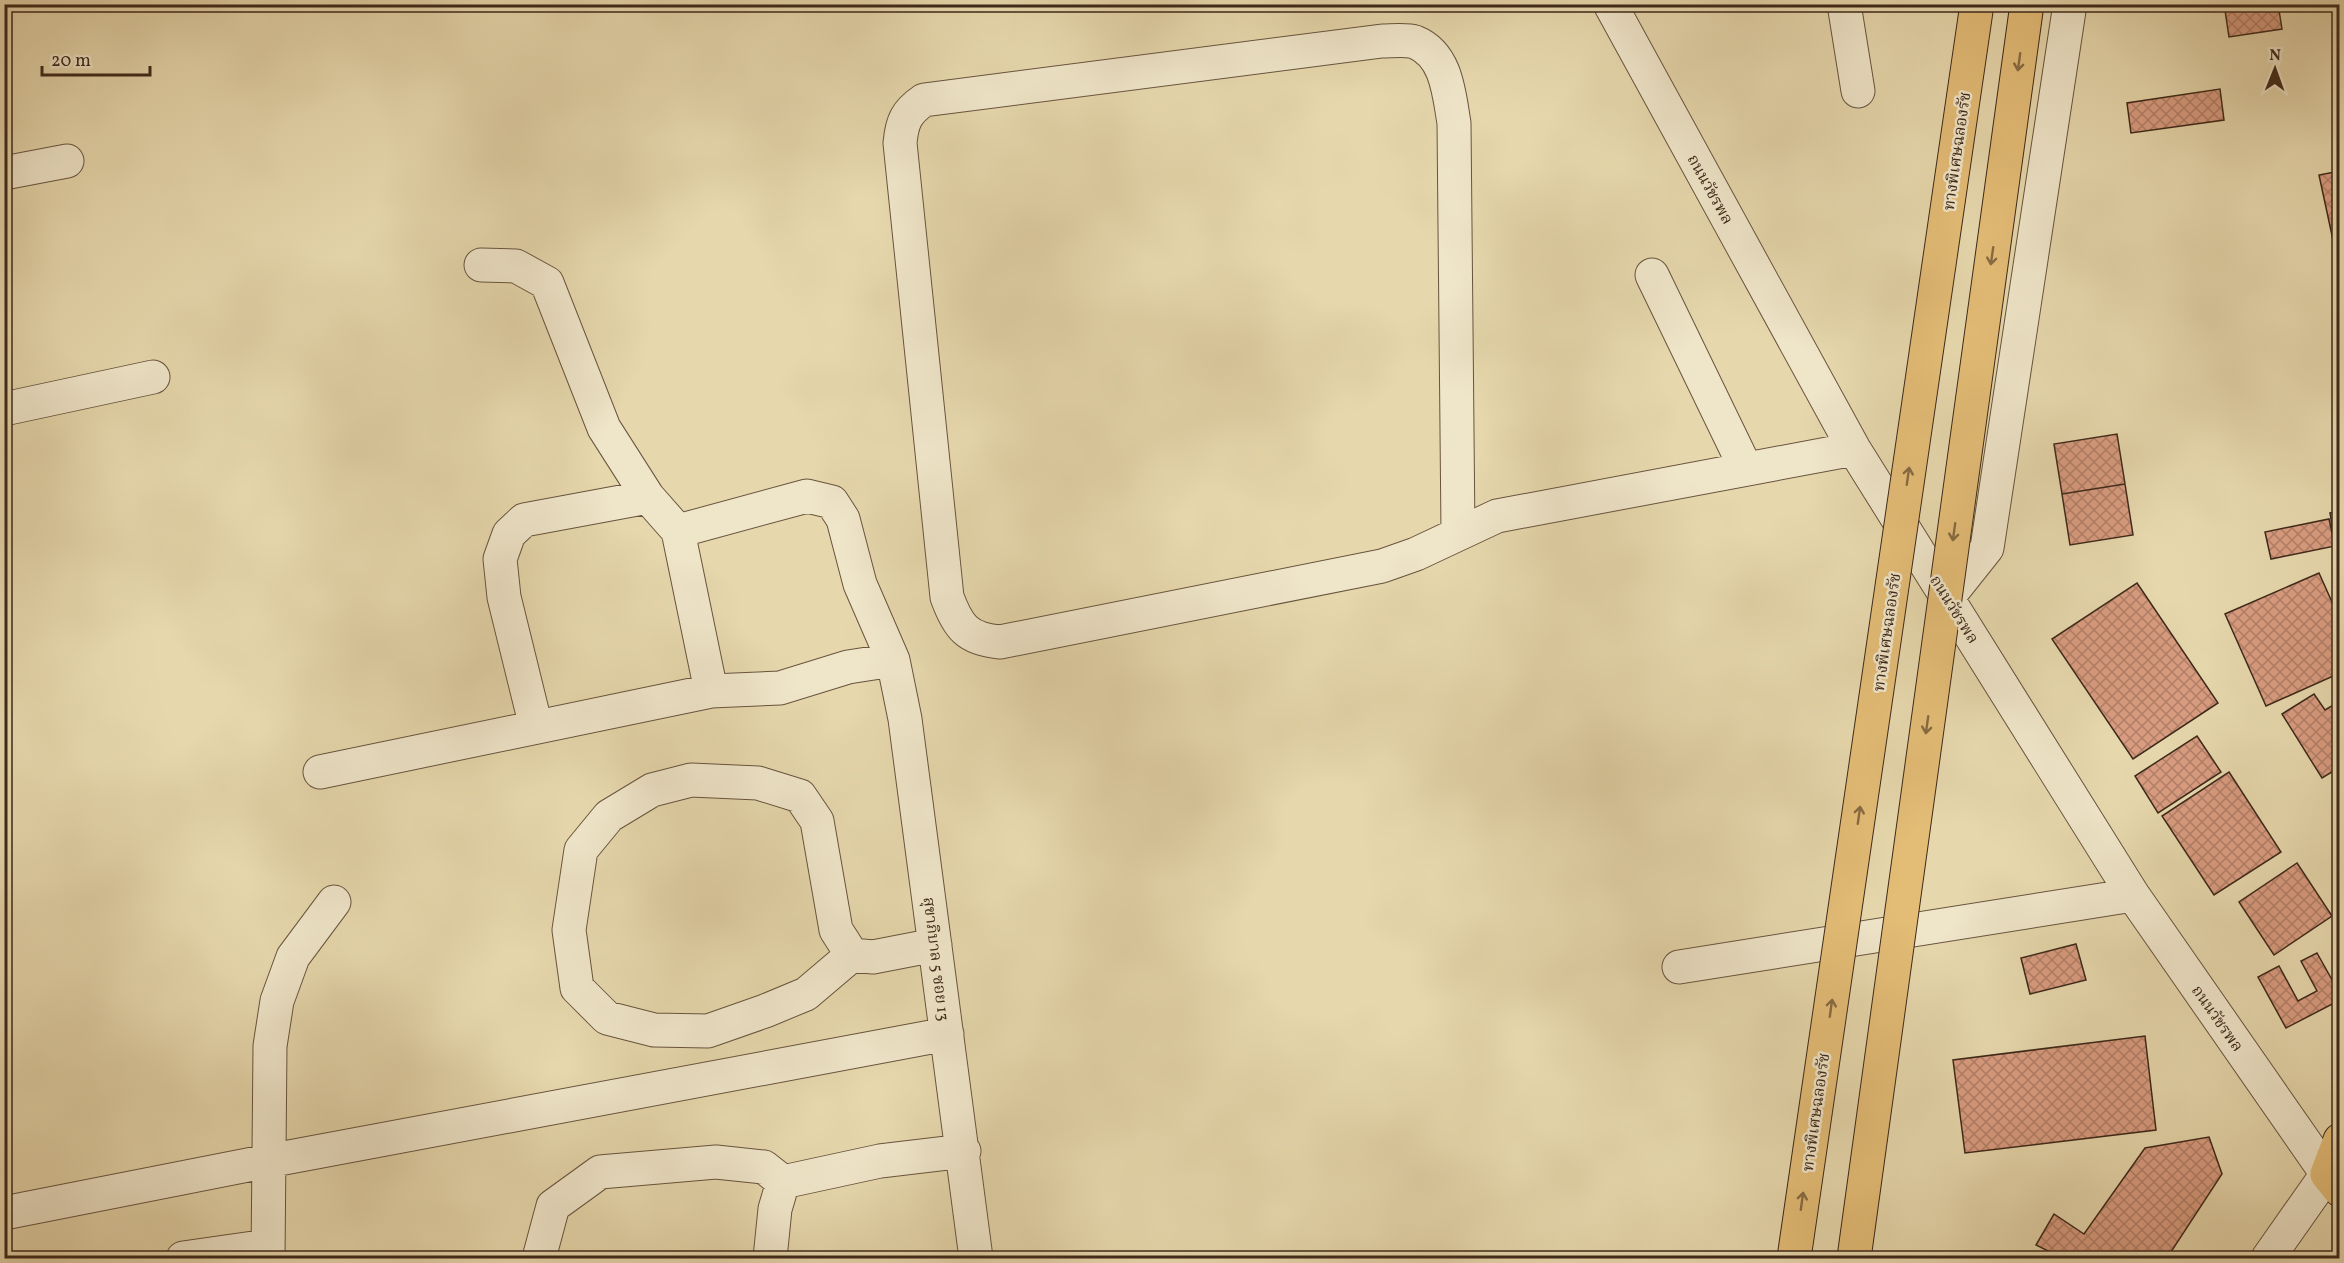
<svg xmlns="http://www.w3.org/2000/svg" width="2344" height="1263" font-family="Vollkorn,'Noto Serif Thai',serif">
	<defs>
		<pattern id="building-cross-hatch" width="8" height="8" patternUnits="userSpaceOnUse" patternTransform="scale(1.5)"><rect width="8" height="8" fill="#d99c80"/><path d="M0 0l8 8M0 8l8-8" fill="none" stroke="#b17f68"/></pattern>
	</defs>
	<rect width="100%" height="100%" fill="#e6d7ac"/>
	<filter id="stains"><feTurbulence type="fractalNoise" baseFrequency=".00333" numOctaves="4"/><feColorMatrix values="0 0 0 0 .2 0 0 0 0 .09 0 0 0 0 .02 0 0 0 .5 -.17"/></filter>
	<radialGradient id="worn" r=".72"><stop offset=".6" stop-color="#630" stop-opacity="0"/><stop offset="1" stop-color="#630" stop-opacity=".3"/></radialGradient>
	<path fill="url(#building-cross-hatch)" stroke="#3e291a" stroke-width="1.5" d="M2261,4H2278L2282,29L2229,37L2225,10Z
		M2220,89L2224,120L2131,133L2127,103Z
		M2340,171V253L2336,254L2319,175Z
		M2117,434L2125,484L2062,494L2054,444Z
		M2125,484L2133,535L2070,545L2062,494Z
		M2340,512V573L2330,513Z
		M2329,519L2335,546L2271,559L2265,532Z
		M2319,573L2340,620V673L2266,706L2225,614Z
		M2137,583L2218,703L2133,759L2052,639Z
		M2314,694L2325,710L2340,701V767L2322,778L2282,714Z
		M2197,736L2221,772L2158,813L2135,776Z
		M2229,772L2281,852L2214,895L2162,816Z
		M2297,863L2332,916L2274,955L2239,902Z
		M2076,944L2086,980L2030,994L2021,958Z
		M2317,953L2340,994V1000L2286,1028L2258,977L2279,966L2298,1001L2317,991L2301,961Z
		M2145,1036L2156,1130L1965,1153L1953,1060Z
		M2209,1137L2222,1174L2167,1258H2062L2036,1245L2054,1214L2084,1234L2145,1148Z"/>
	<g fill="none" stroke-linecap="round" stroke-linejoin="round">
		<g stroke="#68543e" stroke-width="35">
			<path id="minor" d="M1610,4L1854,449L2133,895L2327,1174
				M1844,4L1858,91
				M4,173L67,161
				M481,265L516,266L547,283L604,428L648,497L678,531L711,691
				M1652,275L1746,469
				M4,409L153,377
				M678,531L807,496L832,502L843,519L860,584L893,660L905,719L976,1258
				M1458,533L1454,123C1449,94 1447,55 1415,42C1406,39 1391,41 1382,41L924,100C906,112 902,122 900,143L947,597C958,627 967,639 1000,642L1382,566L1416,554L1497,516L1854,449
				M1948,597L1987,548L2070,4
				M536,727L504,597L500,559L509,534L524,520L648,497
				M320,772L711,691L780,688L848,667L893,660
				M852,955L806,994L765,1011L708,1031L654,1030L607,1018L577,988L569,930L581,850L609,816L652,790L691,780L758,783L800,796L817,821L836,930L852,955L873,957L935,945
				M1679,967L2133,895
				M4,1213L268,1161L947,1034
				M183,1258L268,1246
				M268,1258L270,1046L277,1001L293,957L334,902
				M539,1258L553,1206L600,1172L716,1162L764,1167L783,1182
				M770,1258L775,1209L783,1182L880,1161L964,1151
				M2268,1258L2327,1174"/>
		</g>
		<g stroke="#3e291a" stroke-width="35">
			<path id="major" d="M2340,1140L2327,1174L2340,1190"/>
		</g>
		<use href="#minor" stroke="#efe5c9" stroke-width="33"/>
		<use href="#major" stroke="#e3bc76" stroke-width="33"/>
		<g stroke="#3e291a" stroke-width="35" stroke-linecap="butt">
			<path id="highway-bridge" d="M1794,1258L1977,4
				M1854,1258L2027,4"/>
		</g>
		<use href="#highway-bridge" stroke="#e3bc76" stroke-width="33"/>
	</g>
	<defs><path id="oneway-shaft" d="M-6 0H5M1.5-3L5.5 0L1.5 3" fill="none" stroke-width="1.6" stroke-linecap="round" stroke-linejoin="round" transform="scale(1.5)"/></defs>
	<g stroke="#886b43">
		<use href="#oneway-shaft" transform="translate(2019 62) rotate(98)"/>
		<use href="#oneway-shaft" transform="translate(1992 256) rotate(98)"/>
		<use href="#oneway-shaft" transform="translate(1908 476) rotate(-82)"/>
		<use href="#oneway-shaft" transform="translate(1954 532) rotate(98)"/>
		<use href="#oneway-shaft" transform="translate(1927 725) rotate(98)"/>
		<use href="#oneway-shaft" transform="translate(1859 815) rotate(-82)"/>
		<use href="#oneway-shaft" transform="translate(1831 1008) rotate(-82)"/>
		<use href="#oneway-shaft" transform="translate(1802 1201) rotate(-82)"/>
	</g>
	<g text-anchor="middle" stroke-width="5" stroke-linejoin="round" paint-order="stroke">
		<g font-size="16" fill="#3e291a" stroke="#efe5c9">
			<text transform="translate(1956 151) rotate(-82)" y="6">ทางพิเศษฉลองรัช</text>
			<text transform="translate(1711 189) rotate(61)" y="6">ถนนวัชรพล</text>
			<text transform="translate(1955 609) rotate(58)" y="6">ถนนวัชรพล</text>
			<text transform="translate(1886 632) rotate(-82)" y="6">ทางพิเศษฉลองรัช</text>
			<text transform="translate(937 959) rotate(83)" y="6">สุขาภิบาล 5 ซอย 13</text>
			<text transform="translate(2218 1018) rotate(55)" y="6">ถนนวัชรพล</text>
			<text transform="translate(1815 1112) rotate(-82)" y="6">ทางพิเศษฉลองรัช</text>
		</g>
	</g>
	<rect width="2344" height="1263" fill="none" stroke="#e6d7ac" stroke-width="24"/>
	<rect x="6" y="6" width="2332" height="1251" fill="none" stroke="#3e291a" stroke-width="3"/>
	<rect x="12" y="12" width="2320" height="1239" fill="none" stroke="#3e291a" stroke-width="1.5"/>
	<g transform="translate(2275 69) rotate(1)" stroke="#efe5c9" stroke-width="4.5" paint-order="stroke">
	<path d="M0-4.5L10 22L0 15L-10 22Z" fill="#3e291a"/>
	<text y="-9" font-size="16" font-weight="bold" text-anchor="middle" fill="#3e291a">N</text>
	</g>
	<path d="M42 66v9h108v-9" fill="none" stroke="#3e291a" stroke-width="3"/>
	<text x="51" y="66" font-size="18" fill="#3e291a" stroke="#efe5c9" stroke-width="4.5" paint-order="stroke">20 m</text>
	<rect width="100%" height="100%" filter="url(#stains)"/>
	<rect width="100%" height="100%" fill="url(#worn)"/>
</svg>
